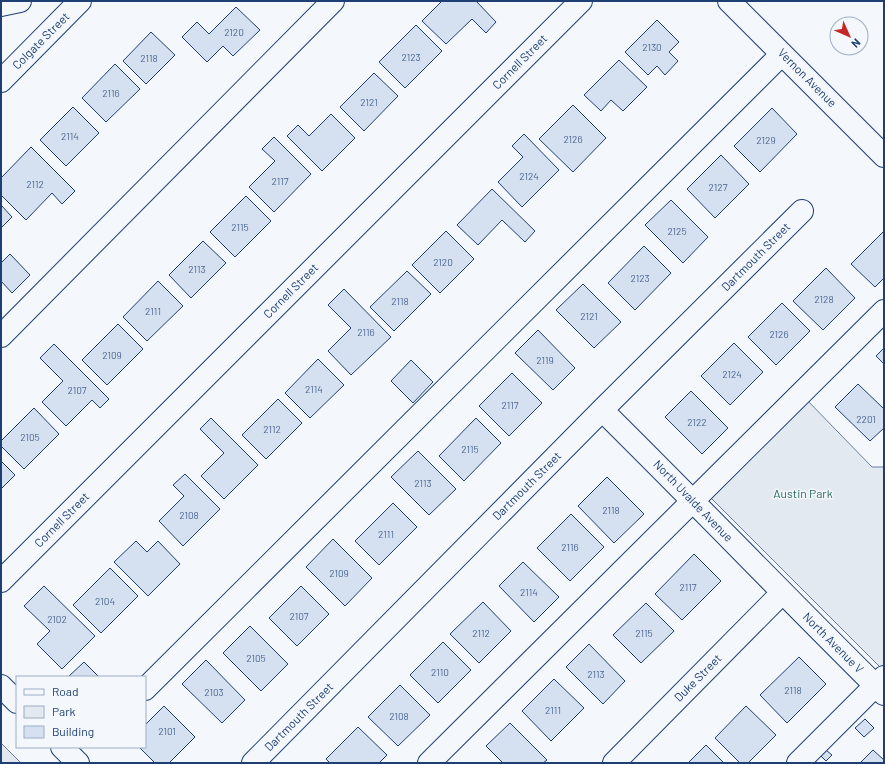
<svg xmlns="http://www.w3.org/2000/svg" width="885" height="764" font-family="Barlow,sans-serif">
	<rect width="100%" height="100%" fill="#f4f7fb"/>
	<path fill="#e3e9f0" stroke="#687fa3" d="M804,397L872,467H884V671L707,494Z"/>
	<path fill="#e3e8f0" stroke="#687fa3" d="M1,743L21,763H1Z"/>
	<path fill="#d5e0f0" stroke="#1d3f73" d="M442,1H476L496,22L486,33L472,19L446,44L422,21Z
		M236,7L260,30L233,56L223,46L207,62L182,37L197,22L209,34Z
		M657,20L679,42L669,52L678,61L665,75L657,66L648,75L625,52Z
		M416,25L442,51L405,88L379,62Z
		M151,32L175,55L146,84L123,61Z
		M619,60L647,87L623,111L611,100L601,111L584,95Z
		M115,64L140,89L106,122L82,98Z
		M374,73L398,96L364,131L340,107Z
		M573,105L606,138L573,172L539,139Z
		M73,107L99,133L66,166L40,140Z
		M772,108L797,134L760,172L734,146Z
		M331,114L355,138L322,171L287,136L298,125L309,136Z
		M524,134L559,170L522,207L498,182L523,157L512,146Z
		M274,137L311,174L274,212L249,187L275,161L262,149Z
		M31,147L75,191L62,204L52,193L26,220L1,195V178Z
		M721,155L749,184L715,218L687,189Z
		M492,189L535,231L525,242L502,220L478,245L457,225Z
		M246,196L271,221L235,257L210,232Z
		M671,200L708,237L683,263L645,225Z
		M1,205L12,217L1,228Z
		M446,231L474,259L440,293L412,265Z
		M884,231V278L875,287L851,264Z
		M203,241L226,263L191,298L169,275Z
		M644,246L671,273L635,310L608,283Z
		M10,254L30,275L12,293L1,281V263Z
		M826,268L855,298L823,330L793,301Z
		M407,271L431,294L394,331L370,307Z
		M158,281L183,306L147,341L123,317Z
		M583,284L621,322L594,348L556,310Z
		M344,289L391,337L351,375L328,351L351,328L328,305Z
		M782,303L810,331L776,365L748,337Z
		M118,324L143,349L107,385L82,360Z
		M538,330L575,368L553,390L515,353Z
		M734,343L763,372L730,405L701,376Z
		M54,344L109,399L100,408L92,400L66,426L42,402L63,381L40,358Z
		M884,348V364L876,356Z
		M318,359L344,385L310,418L285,393Z
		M411,360L433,382L413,403L391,381Z
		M512,373L542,403L509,436L479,406Z
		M858,384L884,409V428L870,441L835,407Z
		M691,391L728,428L702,454L665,417Z
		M278,399L302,423L266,459L242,435Z
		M34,408L59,434L24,469L1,446V441Z
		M211,418L258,465L224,499L201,476L224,453L200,429Z
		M476,418L501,443L464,481L439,456Z
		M418,451L456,489L429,515L391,477Z
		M1,461L15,475L1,489Z
		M185,474L220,509L183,546L159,521L184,496L173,485Z
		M607,477L644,514L614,543L578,506Z
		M393,503L417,527L379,565L355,541Z
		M571,514L604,547L570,581L537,548Z
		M333,539L372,578L345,606L306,567Z
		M136,541L147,552L158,541L180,564L148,596L114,562Z
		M694,554L721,581L682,620L655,594Z
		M523,562L559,597L534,622L499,586Z
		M110,568L138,596L101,633L73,605Z
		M44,586L95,636L62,669L37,644L50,631L24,606Z
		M301,586L329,614L297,646L269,618Z
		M483,602L511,631L479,663L450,634Z
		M646,603L674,631L641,663L613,635Z
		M250,626L288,664L261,691L223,653Z
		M443,642L471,670L438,703L410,675Z
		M589,644L625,681L603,704L566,667Z
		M799,657L826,684L787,723L760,695Z
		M206,660L245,700L222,723L182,684Z
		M84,662L99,677H68Z
		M554,679L584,708L551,741L522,711Z
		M400,685L430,715L398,746L368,717Z
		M164,706L195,737L169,763H155L139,747H145V725Z
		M746,706L776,735L748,763H740L715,738Z
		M865,719L874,728L864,737L855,728Z
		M510,723L547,760L543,763H503L486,746Z
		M358,727L387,755L379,763H330L326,759Z
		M706,745L724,763H688Z
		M826,750L832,755L826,761L821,756Z
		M873,750L884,760V763H860Z"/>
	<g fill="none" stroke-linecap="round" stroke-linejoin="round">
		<g stroke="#1d3f73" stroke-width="24">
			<path id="minor" d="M729,1L884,156
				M1,5L20,1
				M1,81L80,1
				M1,336L333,1
				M602,410C697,504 789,600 884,694
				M1,581L581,1
				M1,686L17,702
				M145,689L782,54
				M62,747L78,763
				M253,763L602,410L802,211
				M429,763L884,311
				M614,763L782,593
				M798,763L884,677"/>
		</g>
		<use href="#minor" stroke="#f4f7fb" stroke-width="22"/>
	</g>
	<g text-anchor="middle" stroke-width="3" stroke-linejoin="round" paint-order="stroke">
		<g font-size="10" fill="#4b6792">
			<text x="234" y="36">2120</text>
			<text x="652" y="51">2130</text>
			<text x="411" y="61">2123</text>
			<text x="149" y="62">2118</text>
			<text x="111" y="97">2116</text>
			<text x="369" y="106">2121</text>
			<text x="70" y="140">2114</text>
			<text x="573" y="143">2126</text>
			<text x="766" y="144">2129</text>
			<text x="529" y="180">2124</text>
			<text x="280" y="185">2117</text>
			<text x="35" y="188">2112</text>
			<text x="718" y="191">2127</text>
			<text x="240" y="231">2115</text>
			<text x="677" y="235">2125</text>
			<text x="443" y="266">2120</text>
			<text x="197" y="273">2113</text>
			<text x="640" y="282">2123</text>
			<text x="824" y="303">2128</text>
			<text x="400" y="305">2118</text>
			<text x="153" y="315">2111</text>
			<text x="589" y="320">2121</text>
			<text x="366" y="336">2116</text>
			<text x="779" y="338">2126</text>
			<text x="112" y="359">2109</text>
			<text x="545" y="364">2119</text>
			<text x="732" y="378">2124</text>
			<text x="314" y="393">2114</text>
			<text x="77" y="394">2107</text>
			<text x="510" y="409">2117</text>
			<text x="866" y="423">2201</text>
			<text x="697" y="426">2122</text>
			<text x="272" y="433">2112</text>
			<text x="30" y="441">2105</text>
			<text x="470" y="453">2115</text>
			<text x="423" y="487">2113</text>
			<text x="611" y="514">2118</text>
			<text x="189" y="519">2108</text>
			<text x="386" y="538">2111</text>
			<text x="570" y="551">2116</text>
			<text x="339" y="577">2109</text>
			<text x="688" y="591">2117</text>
			<text x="529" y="596">2114</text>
			<text x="105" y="605">2104</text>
			<text x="299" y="620">2107</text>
			<text x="57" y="623">2102</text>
			<text x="481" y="637">2112</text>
			<text x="644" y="637">2115</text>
			<text x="256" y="662">2105</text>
			<text x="440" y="676">2110</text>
			<text x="596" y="678">2113</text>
			<text x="793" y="694">2118</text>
			<text x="214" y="696">2103</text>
			<text x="553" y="714">2111</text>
			<text x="399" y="720">2108</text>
			<text x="167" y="735">2101</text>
		</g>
		<g font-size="12" fill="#1d3f73" stroke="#f4f7fb">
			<text transform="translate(41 41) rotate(-45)" y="4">Colgate Street</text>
			<text transform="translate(520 62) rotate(-45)" y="4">Cornell Street</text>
			<text transform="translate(807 78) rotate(45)" y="4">Vernon Avenue</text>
			<text transform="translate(756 257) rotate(-45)" y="4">Dartmouth Street</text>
			<text transform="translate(291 291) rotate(-45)" y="4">Cornell Street</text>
			<text transform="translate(527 486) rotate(-45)" y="4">Dartmouth Street</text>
			<text transform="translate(693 501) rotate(46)" y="4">North Uvalde Avenue</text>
			<text transform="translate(62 520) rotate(-45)" y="4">Cornell Street</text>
			<text transform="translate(833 643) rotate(45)" y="4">North Avenue V</text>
			<text transform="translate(698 678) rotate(-45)" y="4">Duke Street</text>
			<text transform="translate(299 717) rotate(-45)" y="4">Dartmouth Street</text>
		</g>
		<g font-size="12" fill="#2c6c60" stroke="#f4f7fb">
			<text x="803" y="498">Austin Park</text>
		</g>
	</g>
	<rect width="885" height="764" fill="none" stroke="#1d3f73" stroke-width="4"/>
	<rect x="16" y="676" width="130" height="72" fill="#f4f7fb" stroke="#9eadc5"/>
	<rect x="24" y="689" width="20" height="6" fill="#f4f7fb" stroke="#9eadc5"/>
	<text x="52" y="696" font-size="12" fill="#1d3f73">Road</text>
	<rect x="24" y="706" width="20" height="12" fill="#e3e9f0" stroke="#9eadc5"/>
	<text x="52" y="716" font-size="12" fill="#1d3f73">Park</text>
	<rect x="24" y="726" width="20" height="12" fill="#d5e0f0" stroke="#9eadc5"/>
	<text x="52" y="736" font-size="12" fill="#1d3f73">Building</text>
	<g transform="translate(849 36) rotate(135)"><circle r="19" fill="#f4f7fb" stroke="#9eadc5"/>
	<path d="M0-3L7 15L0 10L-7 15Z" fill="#c62828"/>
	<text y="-6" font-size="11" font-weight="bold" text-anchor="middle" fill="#1d3f73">N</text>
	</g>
</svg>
